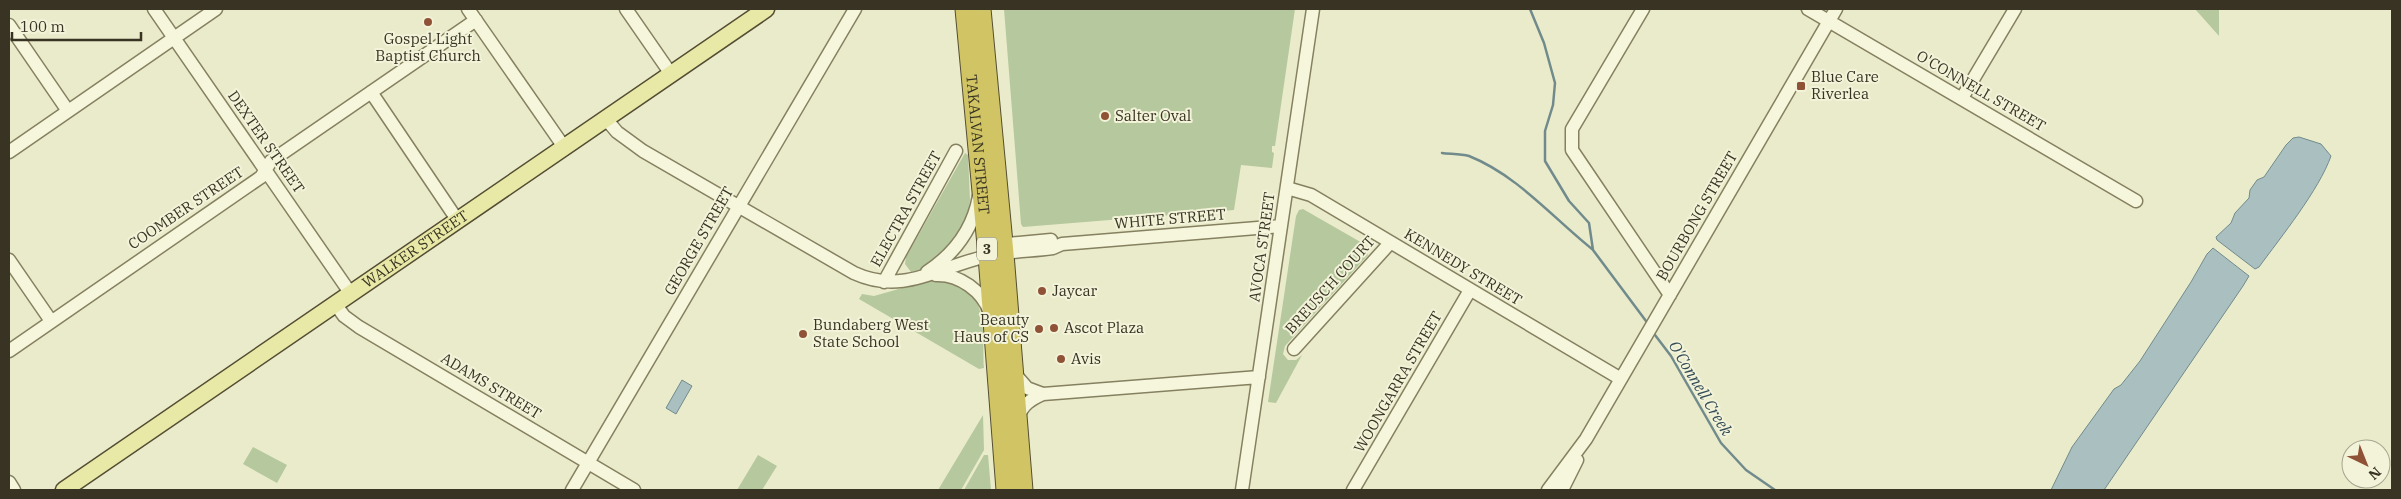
<svg xmlns="http://www.w3.org/2000/svg" width="2401" height="499" font-family="'IBM Plex Serif',serif">
	<rect width="100%" height="100%" fill="#eaebca"/>
	<path fill="#b6c89e" d="M1004,9H1295L1275,146H1272V152L1274,153L1272,168L1241,165L1234,210L1023,227L1021,224Z
		M2195,9H2219V36Z
		M965,153L968,155L970,200L969,212L962,233L926,269L911,272L905,264L906,257Z
		M1303,209L1364,244L1368,255L1285,346L1283,354L1288,360H1296L1302,355L1276,403L1268,402L1296,216L1299,210Z
		M934,279C991,285 982,324 984,368L979,369L859,299L862,294L874,296Z
		M983,415L984,450L961,490H938Z
		M253,447L287,465L277,483L243,464Z
		M758,455L777,466L762,490H737Z
		M984,455H988L991,490H964Z"/>
	<path fill="#aabfbf" stroke="#718b8d" d="M2299,137L2321,144L2331,156C2319,190 2281,237 2259,267L2255,269L2217,240L2216,237L2231,223L2235,213L2249,198L2250,190L2257,180L2264,177L2286,145L2293,138Z
		M2213,248L2249,276L2243,286L2104,490H2051L2072,447L2114,389L2121,385L2140,361L2191,282L2207,254Z
		M682,380L692,386L676,414L666,408Z"/>
	<g fill="none" stroke-linecap="round" stroke-linejoin="round">
		<path stroke="#718b8d" stroke-width="2.5" d="M1530,9L1544,43L1555,83L1553,105L1545,131V161L1569,201L1589,223L1593,250L1646,321
			M1442,153C1450,154 1461,154 1469,156C1517,175 1553,218 1592,249
			M1655,335L1671,356L1721,443L1746,470L1775,490"/>
		<g stroke="#858060" stroke-width="15">
			<path id="minor" d="M154,9L351,294
				M468,9L564,147
				M626,9L671,74
				M1643,9L1572,129V150L1670,295
				M1808,9L2136,201
				M9,25L68,111
				M371,92L458,221
				M1962,98L2015,9
				M606,119L617,132L643,151L854,273C904,296 940,266 988,256C1009,251 1032,251 1053,248L1062,244L1281,226
				M9,152L216,9
				M1287,188L1311,195L1621,379
				M996,245L1051,240
				M9,260L51,321
				M927,272C954,254 973,230 979,196
				M936,275C959,274 983,291 990,313
				M884,282L956,151
				M336,305L344,316L359,327L634,490
				M1294,349L1390,243
				M9,351L261,177L271,161L476,20
				M1014,373L1027,388L1043,394
				M1018,418C1022,405 1031,399 1043,394L1259,377
				M9,482L14,490
				M572,490L855,9
				M1242,490L1313,9
				M1353,490L1470,290
				M1548,490L1586,439L1836,9
				M1562,490L1577,460"/>
		</g>
		<g stroke="#544d33" stroke-width="19">
			<g id="major">
				<path id="s1" d="M64,490L766,9"/>
			</g>
		</g>
		<g stroke="#544d33" stroke-width="21">
			<g id="highway">
				<path id="s2" d="M965,9L988,256L1006,490"/>
				<path d="M981,9L1004,254L1023,490"/>
			</g>
		</g>
		<use href="#minor" stroke="#f5f6dc" stroke-width="12"/>
		<use href="#major" stroke="#e8e9a6" stroke-width="16"/>
		<use href="#highway" stroke="#d0c464" stroke-width="19"/>
	</g>
	<g fill="#8f5236" stroke="#f2f3d9" stroke-width="2">
		<circle cx="428" cy="22" r="5"/>
		<rect x="1796" y="81" width="10" height="10" rx="2.5"/>
		<circle cx="1105" cy="116" r="5"/>
		<circle cx="1042" cy="291" r="5"/>
		<circle cx="1054" cy="328" r="5"/>
		<circle cx="1039" cy="329" r="5"/>
		<circle cx="803" cy="334" r="5"/>
		<circle cx="1061" cy="359" r="5"/>
	</g>
	<g text-anchor="middle" stroke-width="4" stroke-linejoin="round" paint-order="stroke">
		<rect fill="#f2f3d9" stroke="#706d59" stroke-width="1" x="977" y="237.5" width="20" height="23" rx="4"/>
		<g font-size="14" font-weight="bold" fill="#383322">
			<text x="987" y="254">3</text>
		</g>
		<g font-size="15" fill="#383322" stroke="#f2f3d9" text-anchor="start">
			<text x="428" y="44" text-anchor="middle">Gospel Light<tspan x="428" dy="17">Baptist Church</tspan></text>
			<text x="1811" y="82">Blue Care<tspan x="1811" dy="17">Riverlea</tspan></text>
			<text x="1115" y="121">Salter Oval</text>
			<text x="1052" y="296">Jaycar</text>
			<text x="1029" y="325" text-anchor="end">Beauty<tspan x="1029" dy="17">Haus of CS</tspan></text>
			<text x="813" y="330">Bundaberg West<tspan x="813" dy="17">State School</tspan></text>
			<text x="1064" y="333">Ascot Plaza</text>
			<text x="1071" y="364">Avis</text>
		</g>
		<g font-size="15" fill="#383322" stroke="#f2f3d9">
			<text transform="translate(1981 91) rotate(30)" y="5">O'CONNELL STREET</text>
			<text transform="translate(266 142) rotate(55)" y="5">DEXTER STREET</text>
			<text dy="5" stroke="none"><textPath href="#s2" startOffset="136">TAKALVAN STREET</textPath></text>
			<text transform="translate(186 208) rotate(-34)" y="5">COOMBER STREET</text>
			<text transform="translate(906 209) rotate(-61)" y="5">ELECTRA STREET</text>
			<text transform="translate(1697 216) rotate(-60)" y="5">BOURBONG STREET</text>
			<text transform="translate(1170 219) rotate(-5)" y="5">WHITE STREET</text>
			<text transform="translate(699 241) rotate(-60)" y="5">GEORGE STREET</text>
			<text transform="translate(1262 247) rotate(-82)" y="5">AVOCA STREET</text>
			<text dy="5" stroke="none"><textPath href="#s1" startOffset="426">WALKER STREET</textPath></text>
			<text transform="translate(1463 267) rotate(31)" y="5">KENNEDY STREET</text>
			<text transform="translate(1330 285) rotate(-48)" y="5">BREUSCH COURT</text>
			<text transform="translate(1398 382) rotate(-60)" y="5">WOONGARRA STREET</text>
			<text transform="translate(491 386) rotate(31)" y="5">ADAMS STREET</text>
		</g>
		<g font-size="16" font-style="italic" fill="#334c56" stroke="#f2f3d9">
			<text transform="translate(1701 388) rotate(59)" y="6">O'Connell Creek</text>
		</g>
	</g>
	<rect width="2401" height="499" fill="none" stroke="#383322" stroke-width="20"/>
	<g transform="translate(2366 464) rotate(137)"><circle r="24" fill="#f2f3d9" stroke="#a8a690"/>
	<path d="M0-4L9 19L0 12L-9 19Z" fill="#8f5236"/>
	<text y="-8" font-size="14" font-weight="bold" text-anchor="middle" fill="#383322">N</text>
	</g>
	<path d="M12 32v8h129v-8" fill="none" stroke="#383322" stroke-width="2.5"/>
	<text x="20" y="32" font-size="15" fill="#383322" stroke="#f2f3d9" stroke-width="4" paint-order="stroke">100 m</text>
</svg>
